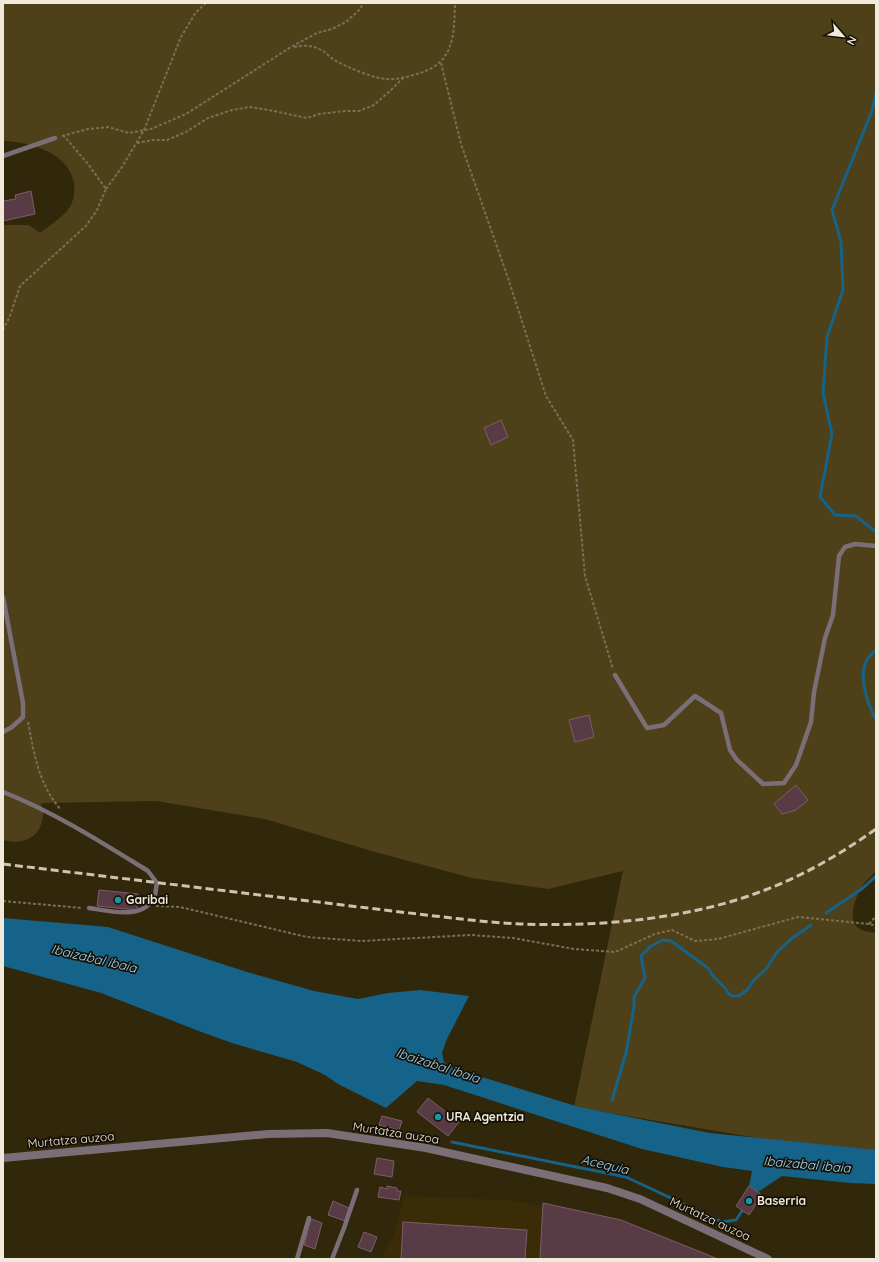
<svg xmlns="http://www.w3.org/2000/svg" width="879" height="1262" font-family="Quicksand,sans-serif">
	<rect width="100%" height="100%" fill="#31270a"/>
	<path fill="#392c06" d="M405,1196L511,1200L627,1223L713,1259H380L393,1237Z"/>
	<path fill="#4e4019" d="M3,3H876V871C871,877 863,883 860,890C855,898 849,918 856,926C861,931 869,932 876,933V1158L574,1107L623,871L548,889L472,878L375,852L265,819L156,801L41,803C42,807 44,812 43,816C40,839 23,845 3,840V225H29L40,233C50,225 63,217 70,207C74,200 75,191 74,183C68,152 30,142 3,141Z"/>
	<path fill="#156388" d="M3,918L108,927L247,972L314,991L358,999L388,993L420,990L469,996L446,1041L442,1053L444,1062L453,1068L579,1107L710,1133L876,1150V1184L850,1183L782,1176L758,1192L749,1186L752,1171L723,1167L642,1149L444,1085L417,1081L386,1108L338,1084L325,1075L297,1062L235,1044L204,1033L101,993L3,966Z"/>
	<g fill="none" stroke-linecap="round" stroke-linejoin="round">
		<path stroke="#156388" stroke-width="3" d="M876,93L872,111L832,210L841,242L843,290L827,337L823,393L832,434L820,497L835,515L856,516L876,532
			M876,650C871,654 865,661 864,668C861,683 868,706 876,719
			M826,913L863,888L876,876
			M612,1100L626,1053L634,1007V997L645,978L641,956L651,946L663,940L671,941L708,968L713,976L725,988L729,994L732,996H739L748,989L753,981L766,969L777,952L791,939L811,925
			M452,1142L626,1177L722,1222L736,1220L742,1211"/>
	</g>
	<path fill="#593b46" stroke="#7d5d68" d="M31,191L35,214L3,221V201L16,199L15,195Z
		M501,420L508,437L491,445L484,428Z
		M589,715L594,737L575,742L569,720Z
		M796,785L808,800L796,810L782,814L774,804Z
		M99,890L138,894L137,910L97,906Z
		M428,1098L459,1122L448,1136L417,1112Z
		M382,1116L402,1121L399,1130L379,1125Z
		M377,1158L394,1161L392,1177L374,1174Z
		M387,1186L397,1188V1191H401L399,1200L378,1197L380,1187L387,1189Z
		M749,1186L762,1195L749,1215L736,1206Z
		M333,1201L349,1208L345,1221L328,1215Z
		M543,1203L621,1220L718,1259H540Z
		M311,1219L322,1223L315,1249L304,1245Z
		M403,1222L527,1230L525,1259H401Z
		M364,1232L377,1237L371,1252L358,1247Z"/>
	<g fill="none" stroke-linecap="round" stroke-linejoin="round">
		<path stroke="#797058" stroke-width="2" stroke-dasharray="3 2" stroke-linecap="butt" d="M294,47C304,45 312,45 321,50C326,52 330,58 336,61C347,67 375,79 387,79C398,80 410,76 420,73C455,62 454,34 455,3
			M441,63L461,144L508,278L546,396L573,440L585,576L613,669
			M62,136L88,129L108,127L129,133L151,129L186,114L291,47L317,33L332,29L346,22L359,10L364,3
			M137,143L153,140H167L186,132L208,118L232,110L249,107L269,110L307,118L319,114L345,111H359L374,105L390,91L403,78
			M106,189L122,167L144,130L181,37L196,12L206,3
			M3,330L10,316L20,286L86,226L97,210L106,189L88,164L64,136
			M28,722C34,754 39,785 61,810
			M3,901L82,908
			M156,906L180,907L307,937L361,941L471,935L513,938L574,949L615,952L655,934L672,930L695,941L718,939L798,917L869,924L876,926
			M869,924L876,916"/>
		<path stroke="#7b6f77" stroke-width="4.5" d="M3,156L55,138
			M3,597L23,703V717L12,727L3,732
			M615,675L647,728L664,725L695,696L721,713L730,750L737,760L763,784L784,783L796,765L811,722L814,692L825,638L833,615L839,556L845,547L855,544L876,546
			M3,792C54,812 101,842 148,871L157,883C156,887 156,891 155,895C145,921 110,911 89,908
			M297,1259L309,1218
			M332,1259L344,1228L357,1190"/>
		<path stroke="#7b6f77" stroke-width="8" d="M3,1158L268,1134L327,1133L426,1148L607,1188L640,1199L768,1259"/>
		<path stroke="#cbc4b1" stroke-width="3" stroke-dasharray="8 4" stroke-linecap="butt" d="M3,864L434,916C463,919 492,923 521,924C600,927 691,919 765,890C805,875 842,853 876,829"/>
	</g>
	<g fill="#0f9aa8" stroke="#151005" stroke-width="1.5">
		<circle cx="118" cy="900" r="4"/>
		<circle cx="438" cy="1117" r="4"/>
		<circle cx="749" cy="1201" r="4"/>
	</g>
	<g text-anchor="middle" stroke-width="3.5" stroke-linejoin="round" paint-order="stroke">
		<g font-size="12" font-weight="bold" fill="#f1eada" stroke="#151005" text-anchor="start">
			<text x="126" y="904">Garibai</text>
			<text x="446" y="1121">URA Agentzia</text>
			<text x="757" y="1205">Baserria</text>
		</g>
		<g font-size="12" fill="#f1eada" stroke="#151005">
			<text transform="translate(396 1133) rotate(9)" y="4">Murtatza auzoa</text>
			<text transform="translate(71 1140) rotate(-5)" y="4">Murtatza auzoa</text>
			<text transform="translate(710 1219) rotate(25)" y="4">Murtatza auzoa</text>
		</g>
		<g font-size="13" font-style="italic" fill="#a2d9fb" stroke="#151005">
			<text transform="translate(94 958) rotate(13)" y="5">Ibaizabal ibaia</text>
			<text transform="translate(438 1065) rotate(18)" y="5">Ibaizabal ibaia</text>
			<text transform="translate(605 1164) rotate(13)" y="5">Acequia</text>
			<text transform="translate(807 1164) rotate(5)" y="5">Ibaizabal ibaia</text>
		</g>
	</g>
	<rect width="879" height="1262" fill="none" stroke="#f1eada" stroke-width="8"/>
	<g transform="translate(843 36) rotate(118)" stroke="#151005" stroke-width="3" paint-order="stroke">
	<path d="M0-3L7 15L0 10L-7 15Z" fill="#f1eada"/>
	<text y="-6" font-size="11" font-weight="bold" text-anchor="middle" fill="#f1eada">N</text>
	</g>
</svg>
